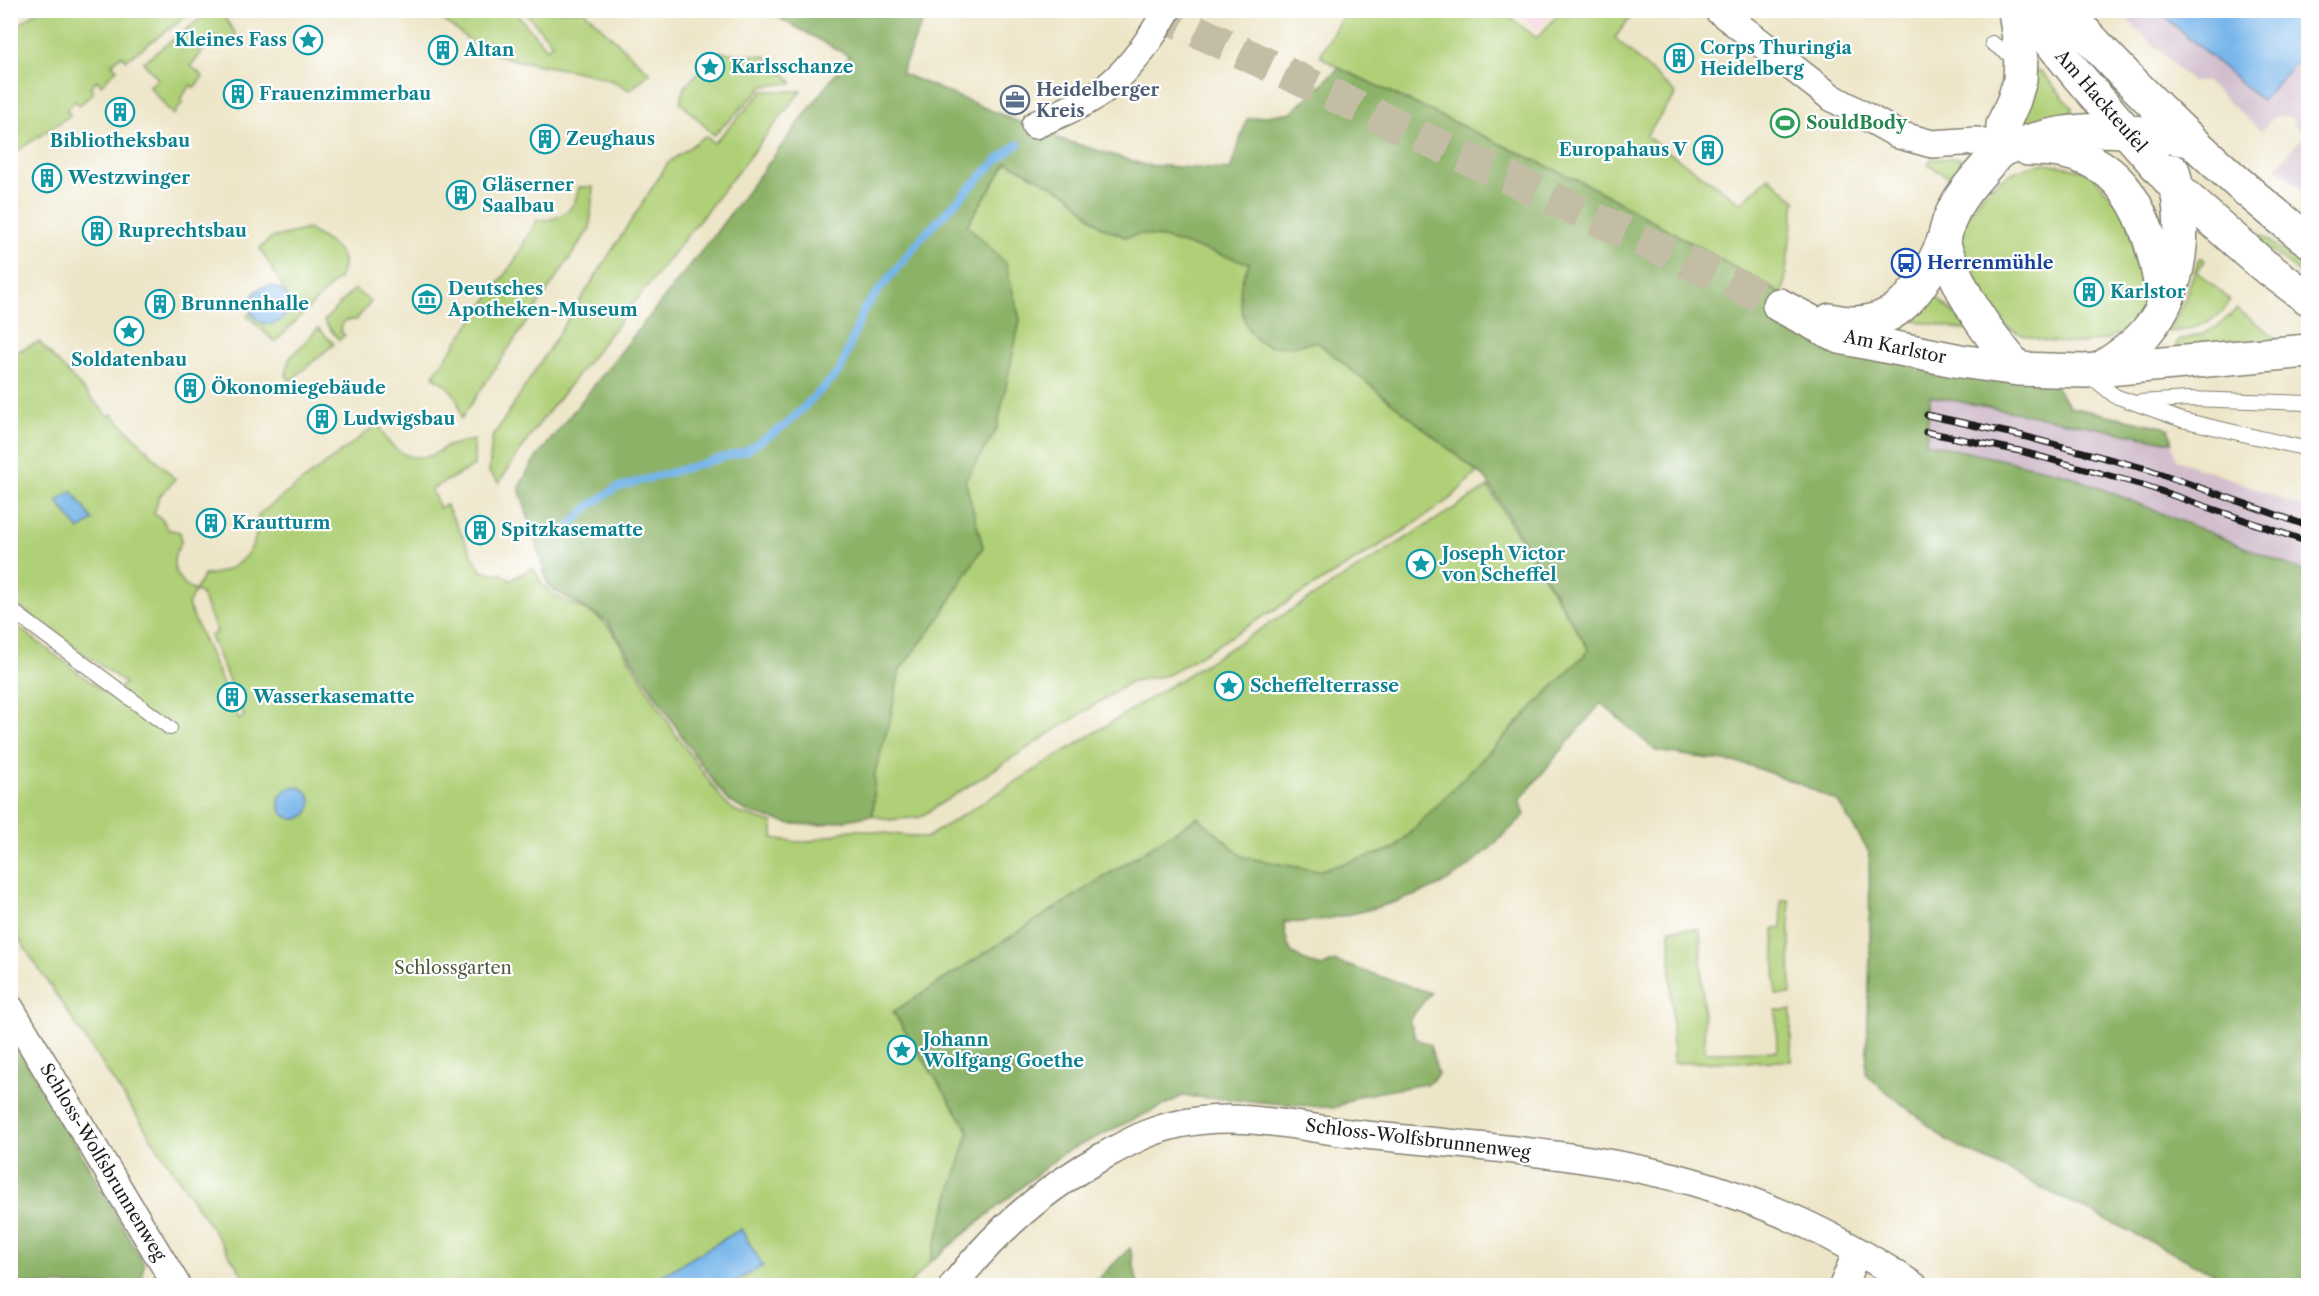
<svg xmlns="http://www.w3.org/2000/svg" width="2319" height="1296" font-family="'Libre Caslon Text',serif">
	<rect width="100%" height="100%" fill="#fff"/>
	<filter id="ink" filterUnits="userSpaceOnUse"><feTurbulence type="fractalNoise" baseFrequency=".0167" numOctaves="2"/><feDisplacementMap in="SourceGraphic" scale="12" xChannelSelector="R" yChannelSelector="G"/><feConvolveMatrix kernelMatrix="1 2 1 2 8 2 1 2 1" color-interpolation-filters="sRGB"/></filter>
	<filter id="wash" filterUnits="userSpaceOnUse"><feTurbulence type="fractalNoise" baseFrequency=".008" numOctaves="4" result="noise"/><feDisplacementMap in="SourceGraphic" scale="24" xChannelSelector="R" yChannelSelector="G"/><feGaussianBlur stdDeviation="1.35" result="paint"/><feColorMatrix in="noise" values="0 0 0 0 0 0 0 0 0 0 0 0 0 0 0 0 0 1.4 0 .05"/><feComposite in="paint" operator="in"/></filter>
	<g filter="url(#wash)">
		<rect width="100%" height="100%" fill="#ede5c7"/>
		<path fill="#f5cfdb" d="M1514,11H1554L1539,30Z"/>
		<path fill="#d1bdcc" d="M2118,11H2158L2262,101L2296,62L2308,73V196L2276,167L2305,135L2293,125L2295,121L2288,116L2274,117L2261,131L2205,81L2192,82Z
			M1929,396L2172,442L2176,460L2240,482L2308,510V573L2192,527L1926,446Z"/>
		<path fill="#b0d078" stroke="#66764a" stroke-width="1.5" fill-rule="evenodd" d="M39,10H194V11L126,60L121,55L112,64L117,69L101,85L97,80L90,87L94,92L80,105L75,101L66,110L71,115L11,155V31Z
			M212,10L220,11L236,34L227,45L214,36L191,66L203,76L194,88L191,85L180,99L183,102L173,115L149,86L158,79L143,62Z
			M432,11H514L547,49L552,43L524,11H584L650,73L630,90C599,71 560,70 525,62C512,60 500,55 488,52L487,42L474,44Z
			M1345,11H1501L1537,38L1561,11H1635L1615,38L1676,94L1646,136L1741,203L1769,177L1795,200L1783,295L1596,189L1339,68L1320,56Z
			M707,51L766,56L793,83L764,86L714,135L680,102L684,88L705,65Z
			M2034,71H2041L2072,108L2071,115L2022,123Z
			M763,91H801L535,429L499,483L489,472L492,438L668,163L705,136L714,143Z
			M1959,158L1963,165L1954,180L1928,165L1931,159Z
			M1007,162L1068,194L1100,226L1125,237L1143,234L1167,239L1250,263L1241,283L1269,345L1317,342L1477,472L1450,499L1405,530L1168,675L1132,681L920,817L890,820L873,816L875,772L891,716L900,669L936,623L983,547L965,480L997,429L1006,264L967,225Z
			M2046,163L2088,171L2135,222L2147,301C2130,333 2113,342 2077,343C2047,344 2005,336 1986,308C1980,299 1977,285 1973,274C1969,265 1962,254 1961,244C1959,230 1966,217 1974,206C1992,181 2016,167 2046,163Z
			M579,187H593L590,228L461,419C460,397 451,387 433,376L513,263L537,220C560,221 575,211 579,187Z
			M2223,204L2308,272V279L2271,251L2219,208Z
			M308,229C327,242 354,251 339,278L275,342L247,316L251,312L263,324L289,312L288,297L260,248L271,238Z
			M2199,258H2203L2205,261L2197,271L2230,300C2220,323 2189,331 2167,332L2182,307Z
			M354,289L371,302L356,320H347L341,325V332L345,335L339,340L324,321Z
			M1935,296L1968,326V329L1965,330L1911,320L1932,297Z
			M2237,309L2277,339L2175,350L2177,343L2180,340L2203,334L2218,326Z
			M318,328L334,344L290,381L286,375L289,359Z
			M39,342L109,417L112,414L175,479L159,497L154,514L163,520L167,529L180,532C180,535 182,538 181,541C181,546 176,550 175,555C171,571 181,585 195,591L204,575C238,573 260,549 258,515L379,423C385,445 405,462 429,456C436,454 440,450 446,447C454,443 465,442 474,440V466L431,489L440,508L446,505L481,571L502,574L510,580L533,568C538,576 541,585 549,591C570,608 592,606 612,631L676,735L725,803L739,813L773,823V838L797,842H808L850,830H861L926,838L1488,487L1589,650L1394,849L1318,871L1242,857L1198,817L893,1012L969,1131L930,1262L909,1285L250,1286L11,927L10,621L111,697L125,683L11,601V354ZM195,591L201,593L217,632L210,636L244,716L239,720L188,605Z
			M1781,900H1789L1791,994L1776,995L1774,929L1782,928Z
			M1670,929H1700L1705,1052L1777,1051L1776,1010H1791V1061L1673,1063Z"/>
		<path fill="#8cb268" stroke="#546742" stroke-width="1.5" d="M765,10L927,11L901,73L1060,139L1145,165L1230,170L1247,119L1292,112L1339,68L1596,189L1783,295L1775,317L2054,385L2070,407L2168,428L2172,442L1930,396L1926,443L2063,473L2308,573V1285H2237L1948,1141L1866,1075L1870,957L1869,852L1838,802L1805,786L1745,764L1656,751L1601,703L1519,801L1525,815C1499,839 1472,869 1440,885C1404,902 1323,925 1284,922C1287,956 1292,956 1322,967L1334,961L1431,993L1409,1020L1416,1039L1430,1045L1438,1074L1430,1083L1358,1096L1335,1108L1183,1096L1063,1153L930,1262L969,1131L893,1012L1198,817L1243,857L1318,871L1394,849L1589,650L1486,479L1317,342C1302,344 1286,348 1271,346C1245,342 1238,306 1241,285C1242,277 1247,270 1249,263L1167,239L1143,234L1125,237L1100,226L1068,194L1007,162L967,225L1006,264L1020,320L997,429L965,480L983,547L936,623L900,669L891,716L875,772L873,815L819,825L791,824L748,812L727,800L689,747L608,622L549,587L519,487L533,462L715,234L849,56Z
			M10,1035L57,1111L144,1264L141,1285H11Z
			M1130,1247L1138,1285H1092L1130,1248Z"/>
		<path fill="#77b5ea" stroke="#4a6883" stroke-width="1.5" d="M2158,11H2308V73L2296,62L2262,101Z
			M250 305a19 19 0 1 1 38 0a19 19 0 1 1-38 0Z
			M72,491L93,520L79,530L57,501Z
			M279 803a16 16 0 1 1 32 0a16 16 0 1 1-32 0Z
			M741,1229L763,1266L730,1285H646Z"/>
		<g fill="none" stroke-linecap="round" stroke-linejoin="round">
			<path stroke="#77b5ea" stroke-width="8" d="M558,538L588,507L616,488L746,451L787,424L840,371L864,309L923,236L995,162L1018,144"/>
		</g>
	</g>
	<g filter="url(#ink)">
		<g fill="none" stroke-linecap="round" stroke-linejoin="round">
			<path stroke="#c3bda5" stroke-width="33" stroke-dasharray="33 16" stroke-linecap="butt" d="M1152,10L1779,305"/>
			<g stroke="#848072" stroke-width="16">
				<path id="service" d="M1992,43L2010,55L2015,63
					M2088,374L2115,396L2182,420L2308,449
					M2139,402L2189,399L2308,403
					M10,609L170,728"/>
			</g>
			<g stroke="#848072" stroke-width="30">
				<path id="minor" d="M1718,10L1831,97L1899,135L1932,144L1977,141L2002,150
					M1035,125C1055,115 1079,107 1098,94C1127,74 1150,41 1167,10
					M10,1008L177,1286
					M953,1286C995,1231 1046,1187 1107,1154C1129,1142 1151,1130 1175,1125C1236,1110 1296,1127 1357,1134C1468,1146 1582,1152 1690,1181C1769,1203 1846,1240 1914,1286
					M1843,1286L1857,1251"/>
			</g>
			<g stroke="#848072" stroke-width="36">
				<path id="secondary" d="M2028,149C2125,146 2150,217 2163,299
					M2002,150L2003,125L2014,100L2020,80L2021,54L2015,10
					M1943,242C1961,296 1982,326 2018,369
					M1779,305L1840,337L1960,361L2018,369L2085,371L2308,351
					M1830,320C1891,335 1920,294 1942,245C1946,235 1947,224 1952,214C1959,197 1971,184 1983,170C1988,164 1995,155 2002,150C2008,147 2017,145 2024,143C2082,123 2130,130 2190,140
					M2100,369C2116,358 2134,347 2147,331C2184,287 2187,224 2173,171"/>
			</g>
			<g stroke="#848072" stroke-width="36">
				<path id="primary" d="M2025,10L2079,77L2178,190L2262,264L2308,298
					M2064,10C2140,93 2219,172 2308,240"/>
			</g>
			<use href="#service" stroke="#fff" stroke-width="14"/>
			<use href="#minor" stroke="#fff" stroke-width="27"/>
			<use href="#secondary" stroke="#fff" stroke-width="33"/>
			<use href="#primary" stroke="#fff" stroke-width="33"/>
			<g stroke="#1c1c1c" stroke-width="7">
				<path id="rail" d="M1927,415L2023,436L2150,470L2308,526
					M1926,432L2020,451L2146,486L2308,542"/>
			</g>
			<use href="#rail" stroke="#fff" stroke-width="4.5" stroke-dasharray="14" stroke-linecap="butt"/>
		</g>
	</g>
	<defs>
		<g id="sight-ring" transform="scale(1.5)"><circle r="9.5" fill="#fff" stroke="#0f9aa8" stroke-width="1.5"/><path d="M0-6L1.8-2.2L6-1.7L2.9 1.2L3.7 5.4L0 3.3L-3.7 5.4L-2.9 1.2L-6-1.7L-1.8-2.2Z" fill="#0f9aa8"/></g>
		<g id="building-ring" transform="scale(1.5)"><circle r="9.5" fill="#fff" stroke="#0f9aa8" stroke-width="1.5"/><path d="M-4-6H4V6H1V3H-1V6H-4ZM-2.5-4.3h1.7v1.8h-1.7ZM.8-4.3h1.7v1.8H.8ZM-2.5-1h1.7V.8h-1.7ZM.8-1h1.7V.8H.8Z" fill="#0f9aa8"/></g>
		<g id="office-ring" transform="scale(1.5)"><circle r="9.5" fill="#fff" stroke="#5c6f8a" stroke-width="1.5"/><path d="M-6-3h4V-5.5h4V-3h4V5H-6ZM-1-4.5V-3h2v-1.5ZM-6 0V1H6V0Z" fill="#5c6f8a"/></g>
		<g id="stadium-ring" transform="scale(1.5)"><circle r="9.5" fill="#fff" stroke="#2e9e5b" stroke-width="1.5"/><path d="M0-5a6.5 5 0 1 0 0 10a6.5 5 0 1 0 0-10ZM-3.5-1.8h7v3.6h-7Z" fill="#2e9e5b"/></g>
		<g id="bus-ring" transform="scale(1.5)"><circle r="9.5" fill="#fff" stroke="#1a4fb4" stroke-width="1.5"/><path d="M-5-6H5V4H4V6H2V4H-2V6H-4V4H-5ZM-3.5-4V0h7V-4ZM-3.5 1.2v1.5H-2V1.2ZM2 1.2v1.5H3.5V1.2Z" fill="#1a4fb4"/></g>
		<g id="museum-ring" transform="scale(1.5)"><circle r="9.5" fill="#fff" stroke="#0f9aa8" stroke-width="1.5"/><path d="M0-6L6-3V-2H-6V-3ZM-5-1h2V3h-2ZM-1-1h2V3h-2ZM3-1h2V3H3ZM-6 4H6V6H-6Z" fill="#0f9aa8"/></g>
	</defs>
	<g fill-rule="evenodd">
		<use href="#sight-ring" x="308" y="40"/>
		<use href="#building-ring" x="443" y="50"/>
		<use href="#building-ring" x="1679" y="58"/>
		<use href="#sight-ring" x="710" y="67"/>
		<use href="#building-ring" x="238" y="94"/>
		<use href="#office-ring" x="1015" y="100"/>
		<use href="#building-ring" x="120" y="112"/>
		<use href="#stadium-ring" x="1785" y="123"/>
		<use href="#building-ring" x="545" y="139"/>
		<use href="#building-ring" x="1708" y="150"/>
		<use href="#building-ring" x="47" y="178"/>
		<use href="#building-ring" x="461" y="195"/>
		<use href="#building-ring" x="97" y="231"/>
		<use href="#bus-ring" x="1906" y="263"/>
		<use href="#building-ring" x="2089" y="292"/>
		<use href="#museum-ring" x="427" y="299"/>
		<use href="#building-ring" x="160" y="304"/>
		<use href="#sight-ring" x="129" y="331"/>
		<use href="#building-ring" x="190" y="388"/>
		<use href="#building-ring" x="322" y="419"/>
		<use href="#building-ring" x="211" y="523"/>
		<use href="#building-ring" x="480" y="530"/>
		<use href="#sight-ring" x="1421" y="564"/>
		<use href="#sight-ring" x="1229" y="686"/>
		<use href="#building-ring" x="232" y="697"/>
		<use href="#sight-ring" x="902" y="1050"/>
	</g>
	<g text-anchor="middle" stroke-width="4.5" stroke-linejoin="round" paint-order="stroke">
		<g font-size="18" font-weight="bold" fill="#0d838f" stroke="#fff" text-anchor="start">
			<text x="287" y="46" text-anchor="end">Kleines Fass</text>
			<text x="1700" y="54">Corps Thuringia<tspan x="1700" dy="21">Heidelberg</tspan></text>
			<text x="464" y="56">Altan</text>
			<text x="731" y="73">Karlsschanze</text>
			<text x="259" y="100">Frauenzimmerbau</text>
			<text x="566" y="145">Zeughaus</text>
			<text x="120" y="147" text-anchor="middle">Bibliotheksbau</text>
			<text x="1687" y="156" text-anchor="end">Europahaus V</text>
			<text x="68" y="184">Westzwinger</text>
			<text x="482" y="191">Gläserner<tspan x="482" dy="21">Saalbau</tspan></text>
			<text x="118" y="237">Ruprechtsbau</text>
			<text x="448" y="295">Deutsches<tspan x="448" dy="21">Apotheken-Museum</tspan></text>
			<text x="2110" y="298">Karlstor</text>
			<text x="181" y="310">Brunnenhalle</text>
			<text x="129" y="366" text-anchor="middle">Soldatenbau</text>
			<text x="211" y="394">Ökonomiegebäude</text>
			<text x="343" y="425">Ludwigsbau</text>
			<text x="232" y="529">Krautturm</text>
			<text x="501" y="536">Spitzkasematte</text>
			<text x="1442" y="560">Joseph Victor<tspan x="1442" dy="21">von Scheffel</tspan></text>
			<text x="1250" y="692">Scheffelterrasse</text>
			<text x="253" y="703">Wasserkasematte</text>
			<text x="923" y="1046">Johann<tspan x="923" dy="21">Wolfgang Goethe</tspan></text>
		</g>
		<g font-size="18" font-weight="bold" fill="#4e5e75" stroke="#fff" text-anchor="start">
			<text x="1036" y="96">Heidelberger<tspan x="1036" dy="21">Kreis</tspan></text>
		</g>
		<g font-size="18" fill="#1c1c1c" stroke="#fff">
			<text transform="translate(2101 101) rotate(49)" y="6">Am Hackteufel</text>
			<text transform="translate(1895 347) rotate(12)" y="6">Am Karlstor</text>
			<text transform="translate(1418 1139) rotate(7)" y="6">Schloss-Wolfsbrunnenweg</text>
			<text transform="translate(103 1162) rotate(59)" y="6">Schloss-Wolfsbrunnenweg</text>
		</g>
		<g font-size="18" font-weight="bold" fill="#27864d" stroke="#fff" text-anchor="start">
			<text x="1806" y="129">SouldBody</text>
		</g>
		<g font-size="18" font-weight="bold" fill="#164399" stroke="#fff" text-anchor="start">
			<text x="1927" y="269">Herrenmühle</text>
		</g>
		<g font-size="18" fill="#505b3c" stroke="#fff">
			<text x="453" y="974">Schlossgarten</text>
		</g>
	</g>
	<rect width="2319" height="1296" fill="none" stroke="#fff" stroke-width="36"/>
</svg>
